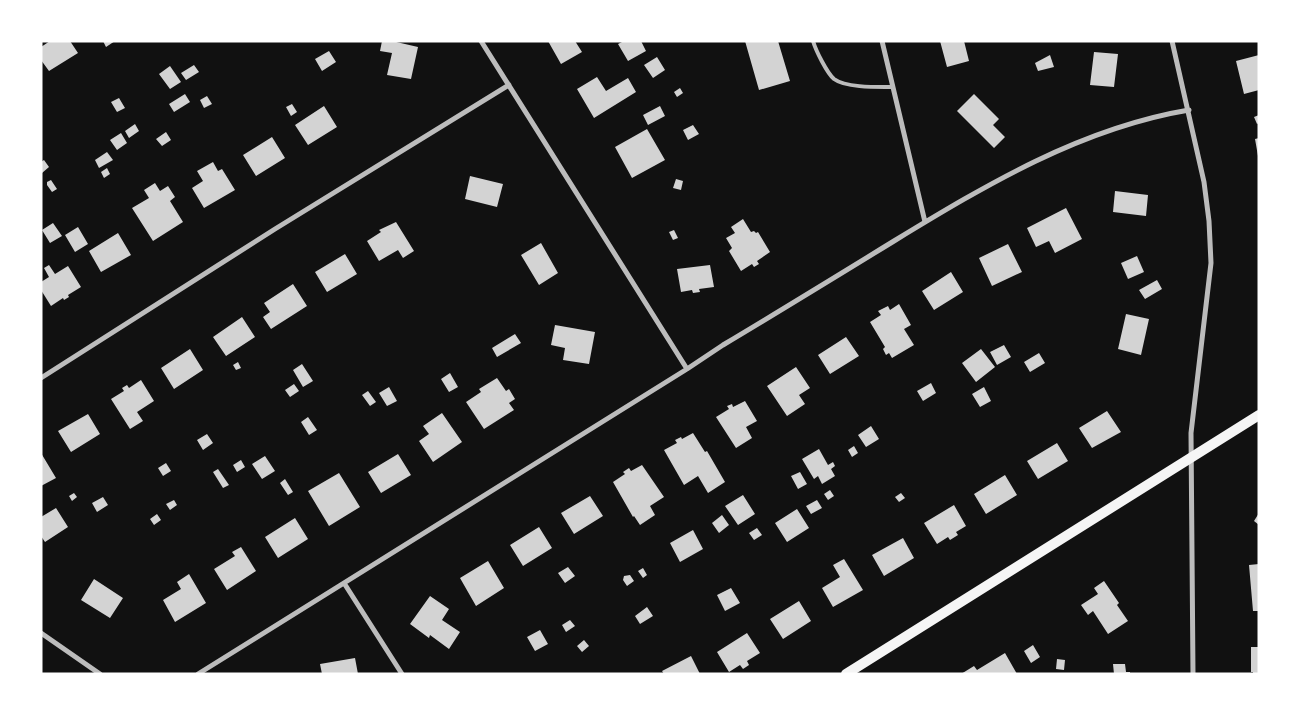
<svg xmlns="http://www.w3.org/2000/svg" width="1300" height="715" font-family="'Asap Condensed',sans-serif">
	<rect width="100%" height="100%" fill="#111"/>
	<path fill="#d3d3d3" d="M50,41H70L78,53L49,71L41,60V47Z
		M103,41H115L106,47Z
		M382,41H392L418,47L411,79L387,75L392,53L380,51Z
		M548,41H575L582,52L561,64Z
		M624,41H641L646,51L628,61L618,44Z
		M745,41H778L790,81L759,90Z
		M940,41H964L969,61L947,67Z
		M329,51L336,62L322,71L315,59Z
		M1094,52L1118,54L1114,87L1090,85Z
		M1050,55L1054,67L1038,71L1035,63Z
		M1259,55V90L1244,94L1236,61Z
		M657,57L665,70L653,78L644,65Z
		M194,65L199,72L186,80L181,73Z
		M170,66L181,82L170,89L159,74Z
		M597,77L606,91L628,78L636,92L594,118L577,89Z
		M680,88L683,93L677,97L674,92Z
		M185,94L190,102L174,112L169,104Z
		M974,94L999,119L993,125L1005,137L994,148L957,111Z
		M207,96L212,104L204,108L200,100Z
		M119,98L125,108L117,112L111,102Z
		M292,104L297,112L291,116L286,107Z
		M324,106L337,127L308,145L295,125Z
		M660,106L665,116L648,125L643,115Z
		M1259,115V123L1257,124L1254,117Z
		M135,124L139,131L129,138L125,131Z
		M693,125L699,134L688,140L683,130Z
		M647,129L665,160L632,178L615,147Z
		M166,132L171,140L162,146L156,139Z
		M121,133L127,143L117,150L110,140Z
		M272,137L285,158L256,176L243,155Z
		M1259,138V156H1258L1255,139Z
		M107,152L113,160L99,168L95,160Z
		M44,160L49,167L42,173L41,162Z
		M213,162L218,171L222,169L235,190L204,208L192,188L203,181L197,171Z
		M107,168L110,174L104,178L101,172Z
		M470,176L503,184L497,207L465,199Z
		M676,179L683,181L681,190L673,188Z
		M51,180L57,189L52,192L47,185V182Z
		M155,183L160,191L168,186L175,197L170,201L183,222L153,241L132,208L149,198L144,190Z
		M1115,191L1148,195L1146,216L1113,212Z
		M1066,208L1082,239L1055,253L1049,241L1036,247L1027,228Z
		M743,219L751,232L754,231L756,233L758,232L770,252L757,261L759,264L754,267L752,264L741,271L729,251L732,248L726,238L735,233L731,227Z
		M396,222L414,251L403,258L398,250L379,261L367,241L381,232L379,230Z
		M53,223L62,236L50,243L42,230Z
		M78,227L88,244L75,252L65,235Z
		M674,230L678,238L673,240L669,232Z
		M118,233L131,255L101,272L89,251Z
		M541,243L558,273L539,285L521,255Z
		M1008,244L1022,272L992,286L979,258Z
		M345,254L357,274L327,292L315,272Z
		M1137,256L1144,272L1128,279L1121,263Z
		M49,265L55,274L68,266L81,287L68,295L69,297L64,300L63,298L51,306L41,290V282L49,277L44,268Z
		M710,265L714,287L699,289L700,292L693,293L692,290L681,292L677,269Z
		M951,272L963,292L934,310L922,291Z
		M1157,280L1162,289L1145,299L1139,290Z
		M293,284L307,306L271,329L263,317L270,312L264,303Z
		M899,304L911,325L904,329L914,345L892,358L889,353L886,355L883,349L885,347L870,322L881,315L878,311L888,306L890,310Z
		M1126,314L1149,319L1141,355L1118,349Z
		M242,317L255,337L226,356L213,337Z
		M555,325L595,332L589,364L563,360L565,348L551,345Z
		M515,334L521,343L497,357L492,348Z
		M846,337L859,356L830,374L818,355Z
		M1004,345L1011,357L997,365L990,352Z
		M190,349L203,370L174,389L161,368Z
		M981,349L995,367L976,382L962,363Z
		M1039,353L1045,363L1030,372L1024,362Z
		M238,362L241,368L236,370L233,365Z
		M302,364L313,381L303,387L293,370Z
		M796,367L810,388L799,395L805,404L787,416L767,386Z
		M450,373L458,387L449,392L441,379Z
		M497,378L506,391L509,389L515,399L509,403L514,410L484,429L466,402L481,392L479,389Z
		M141,380L154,401L137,412L143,421L130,429L111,399L124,391L122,388L127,385L129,388Z
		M931,383L936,393L923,401L917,391Z
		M294,384L299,391L290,397L285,390Z
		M389,387L397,401L387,406L379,393Z
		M984,387L991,401L980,407L972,394Z
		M368,391L376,402L370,406L362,395Z
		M745,401L757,421L746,427L752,438L736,448L716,417L729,409L727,406L732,404L733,407Z
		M1107,411L1121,432L1092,448L1079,428Z
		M442,413L462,442L433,462L419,441L429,434L423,426Z
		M88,414L100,434L71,452L58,431Z
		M308,417L317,430L309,435L301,422Z
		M871,426L879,439L866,447L858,435Z
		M693,433L705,452L707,451L725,482L708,493L698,476L684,485L664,450L677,443L675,440L681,437L682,439Z
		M207,434L213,443L203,450L197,440Z
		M1057,443L1068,461L1038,479L1027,461Z
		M854,446L858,453L852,457L848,450Z
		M819,449L828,465L833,462L835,466L831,469L835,476L822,484L818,476L814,479L802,459Z
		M41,453L56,478L41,486Z
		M398,454L411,475L381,493L368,472Z
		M265,456L275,471L262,479L252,464Z
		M241,460L245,467L237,472L233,465Z
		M166,463L171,471L163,476L158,468Z
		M642,465L664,497L650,506L655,515L640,525L634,516L633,517L613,482L625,474L623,472L629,468L631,471Z
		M218,469L229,485L223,488L213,472Z
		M800,472L807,484L798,489L791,476Z
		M339,473L360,507L329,526L308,491Z
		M1005,475L1017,495L986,514L974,494Z
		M285,479L293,492L288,495L280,483Z
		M830,490L834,496L828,500L824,494Z
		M74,493L77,497L72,501L69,496Z
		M901,493L905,498L899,502L895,497Z
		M743,495L755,514L738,525L725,506Z
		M590,496L603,516L574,534L561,513Z
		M103,497L108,505L97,512L92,503Z
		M174,500L177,505L170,510L166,504Z
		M817,500L822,508L811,514L806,506Z
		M954,505L966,526L956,532L958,535L950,540L948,537L937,544L924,523Z
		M56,508L68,527L45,542L41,536V517Z
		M797,509L809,528L787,542L775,523Z
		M1259,513V525L1254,521Z
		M157,514L161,520L154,525L150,519Z
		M722,515L729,525L719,533L712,523Z
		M295,518L308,539L278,558L265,537Z
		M539,527L552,548L523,566L510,545Z
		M757,528L762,535L754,540L749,533Z
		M693,530L703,549L680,562L670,543Z
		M903,538L914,558L884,576L872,555Z
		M241,547L256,571L227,590L214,569L235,556L232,552Z
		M844,559L863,590L833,607L822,588L840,577L833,565Z
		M488,561L504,588L476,606L460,578Z
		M1259,564V611H1253L1249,565Z
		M568,567L575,576L565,583L558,573Z
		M643,568L647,575L643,578L638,571Z
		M189,574L206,603L175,622L163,600L181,589L177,582Z
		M630,575L634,581L627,586L623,580L624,576Z
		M94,579L123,598L110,618L81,600Z
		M1104,581L1119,603L1117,605L1128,621L1108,634L1093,611L1088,615L1081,605L1098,594L1094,588Z
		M731,588L740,603L725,611L717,595Z
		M430,596L449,609L442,620L460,632L449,649L430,635L429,638L410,624Z
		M799,601L811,621L783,639L770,619Z
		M647,607L653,616L640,624L635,616Z
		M570,620L575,626L566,632L562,625Z
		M540,630L548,644L535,651L527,637Z
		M747,633L760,653L747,661L749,665L743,669L740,665L729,672L717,652Z
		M584,640L589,646L582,652L577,646Z
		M1033,645L1040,657L1031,663L1024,651Z
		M1251,647H1259V674H1253V672H1251Z
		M1005,653L1017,674H961L974,666L977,670Z
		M691,656L700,674H664L662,671Z
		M355,658L358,674H322L320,664Z
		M1057,659L1065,660L1064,670L1056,669Z
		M1113,664H1125L1126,672H1130V674H1114Z"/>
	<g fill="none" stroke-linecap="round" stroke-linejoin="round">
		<path stroke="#bcbcbc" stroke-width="4" d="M813,41C816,51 827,73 834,79C846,88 878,87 893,87"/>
		<path stroke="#bcbcbc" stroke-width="5" d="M481,41L687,369
			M882,41L925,222
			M1172,41L1204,182L1209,221L1211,263L1191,433L1193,674
			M41,378L275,229L509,85
			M344,583L402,674
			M41,633L100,674
			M198,674L687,369L723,345C780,311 837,276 894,241C986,185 1081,128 1189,110"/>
		<path stroke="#f5f5f5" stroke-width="10" d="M846,674L1259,415"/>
	</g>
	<rect width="1300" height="715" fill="none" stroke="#ffffff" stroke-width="85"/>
</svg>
